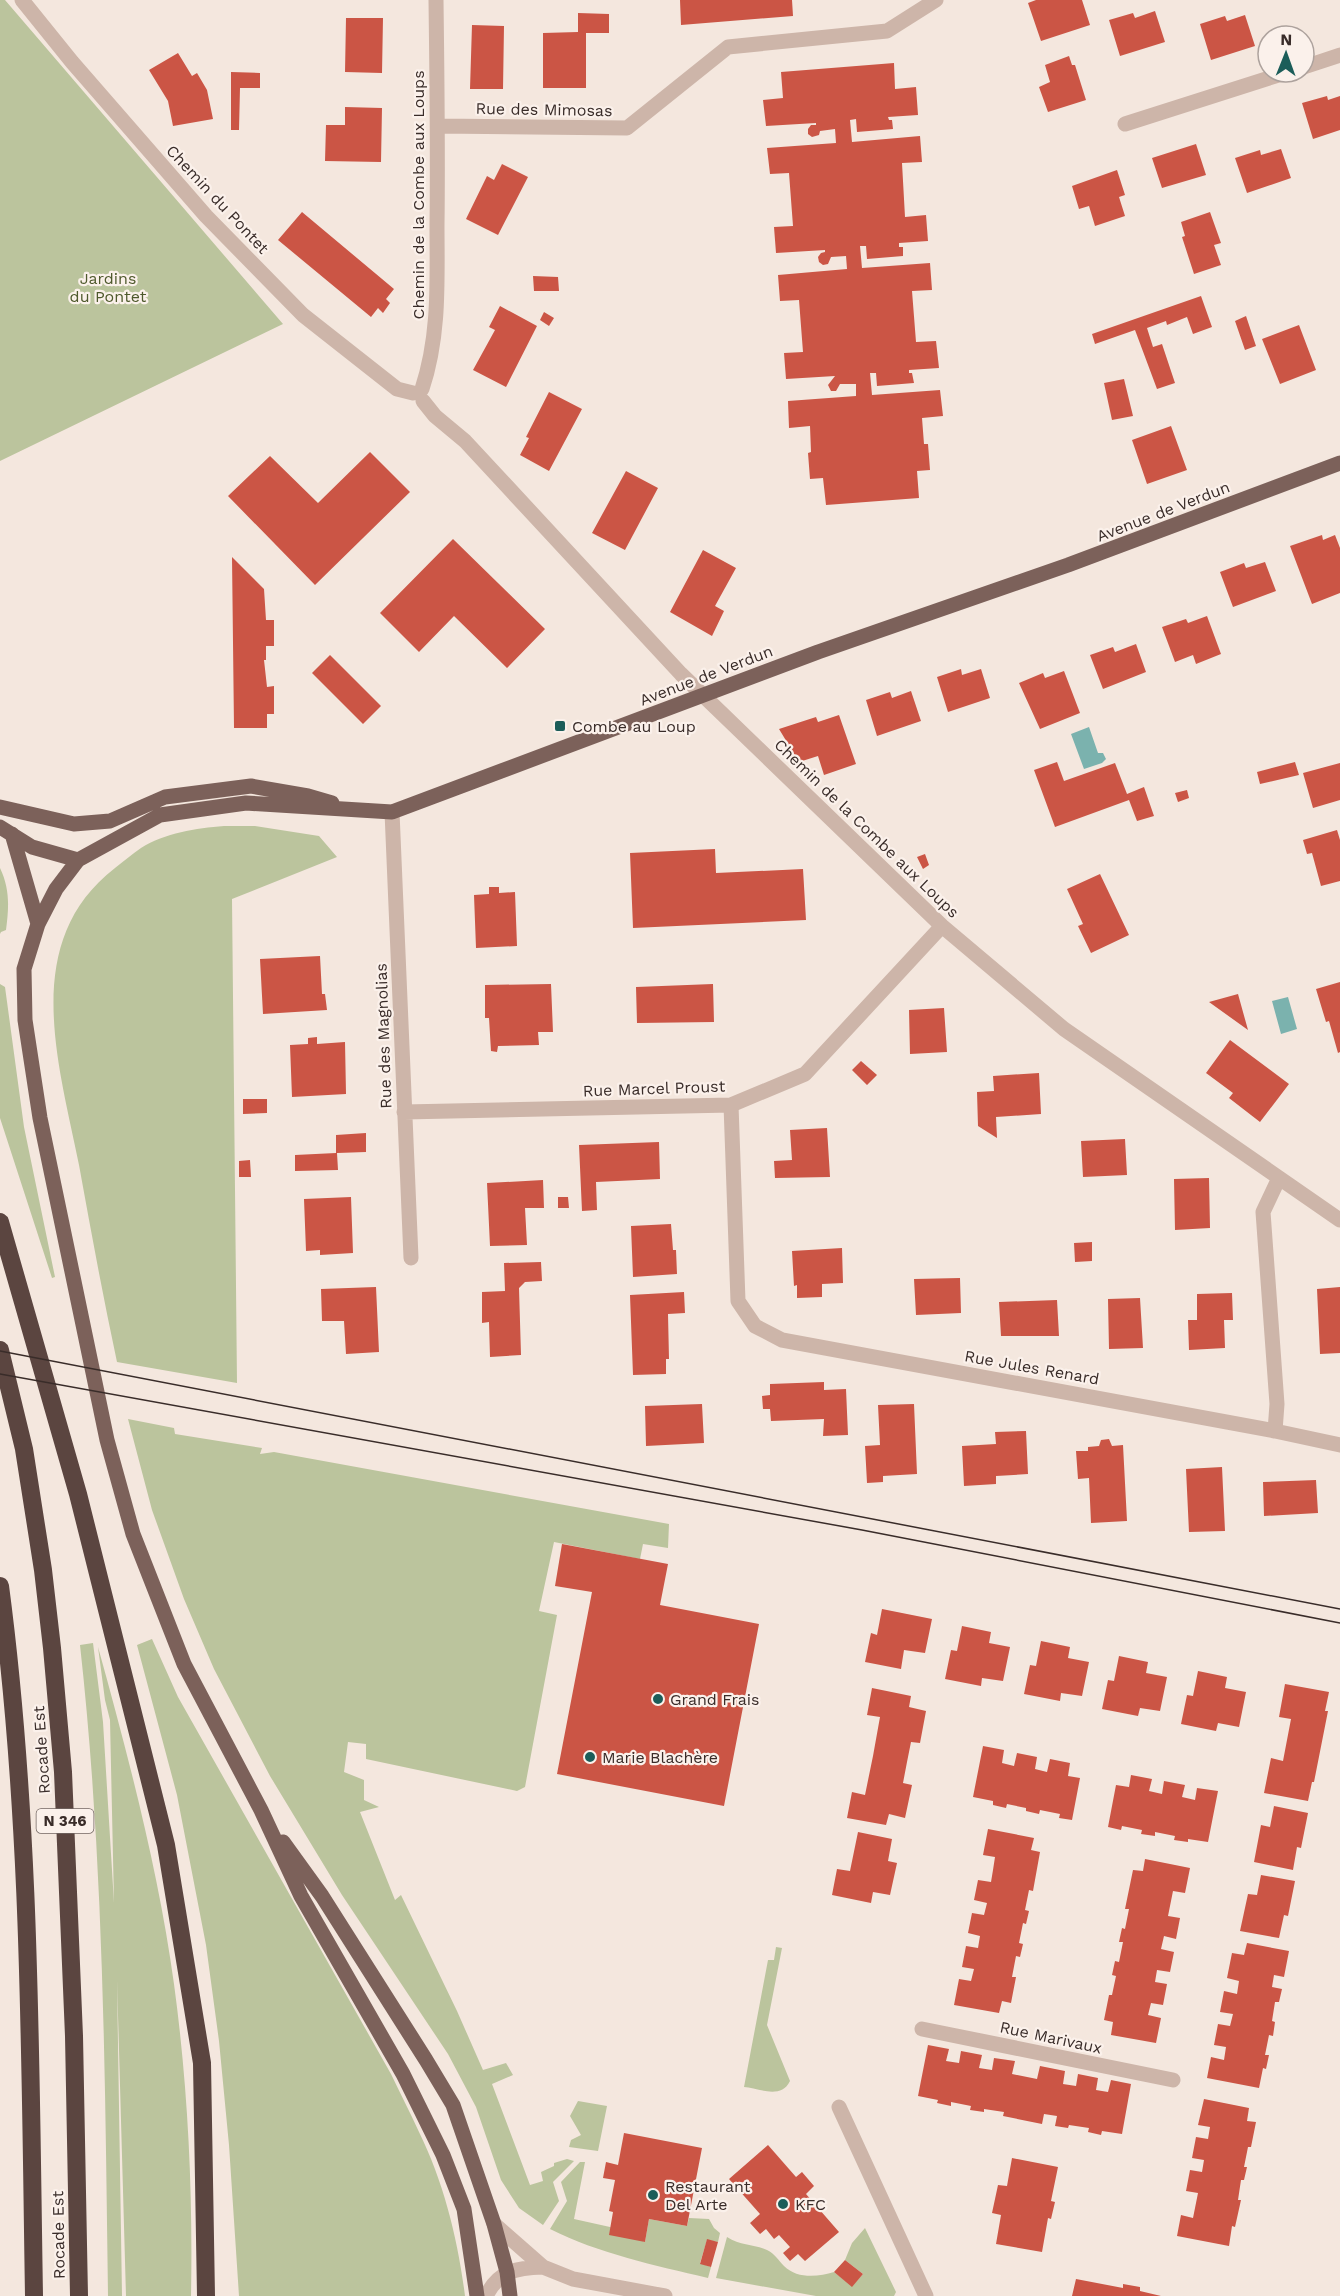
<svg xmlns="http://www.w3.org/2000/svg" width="1340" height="2296" font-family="'Work Sans',sans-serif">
	<rect width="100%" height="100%" fill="#f4e7de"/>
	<path fill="#bbc49d" d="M0,0H5L283,324L0,461Z
		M224,826H255L319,836L337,857L232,899L237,1383L117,1362C103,1297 91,1231 79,1165C59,1064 19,942 115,868C124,861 132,854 141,848C165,833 196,828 224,826Z
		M0,868C10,889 9,907 6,930L1,932L0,934Z
		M0,984L5,987L24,1127L55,1277L52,1278L0,1118Z
		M128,1419L174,1428L175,1434L262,1448L260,1454L274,1452L669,1524L668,1548L643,1544L640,1559L554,1542L539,1611L557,1615L525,1787L517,1791L366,1759V1744L348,1742L344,1772L364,1780V1800L379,1807L360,1812L395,1900L401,1895L457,2011L483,2070L506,2063L513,2075L492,2084L530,2185L543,2181L541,2172L554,2166V2163L567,2159L574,2161L553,2182L559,2201L543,2225L519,2208L501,2180L476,2107L448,2054L342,1895L270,1776L214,1669L184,1599L152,1510Z
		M152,1639L178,1697L391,2074C400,2093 410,2112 419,2132C444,2183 458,2240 465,2296H239L229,2145L219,2041L206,1945L177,1795L137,1645Z
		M93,1643L103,1722L114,1903L110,1720L105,1700L98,1647C128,1755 159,1873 174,1984C188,2087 193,2192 191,2296H126L117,1980L122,2296H108C105,2079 104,1860 80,1645Z
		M776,1947L782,1948L767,2025L790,2081C781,2100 758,2088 744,2087L768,1960H774Z
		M578,2101L607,2106L598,2151L569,2147L571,2140L581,2135L570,2116Z
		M580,2162H585L574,2219L610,2227L645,2242L649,2219L687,2226L689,2218L709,2219L714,2228L720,2233L718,2242L707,2240L700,2263L711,2267L708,2278C654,2265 600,2254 550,2229L567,2201L561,2182Z
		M865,2228L896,2292L894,2296H816L716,2278L727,2237C741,2246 754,2244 767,2250C775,2254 778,2260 784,2266C797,2279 818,2277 834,2272L852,2286L863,2274L845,2260L852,2243Z"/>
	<path fill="#7bb2ae" d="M1089,727L1098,753H1103L1106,759L1102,763L1084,769L1071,734Z
		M1288,997L1297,1029L1281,1034L1272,1001Z"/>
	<path fill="#cb5545" d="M680,0H792L793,16L681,25Z
		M1036,0H1082L1090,25L1041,41L1028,3Z
		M1155,11L1165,42L1120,56L1109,20L1133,13L1135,18Z
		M578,13L609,14V33H586V88H543V33L578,32Z
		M1245,15L1255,46L1211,60L1200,24L1225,16L1227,21Z
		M346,18H383L382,73L345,72Z
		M472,25L504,26L503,89H470Z
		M178,53L192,76L197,73L207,90L213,119L173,126L168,101L149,70Z
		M1069,56L1072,65H1075L1086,100L1048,112L1039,87L1050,82L1045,65Z
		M894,63L895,89L916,87L918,115L888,117L889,120H892L893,129L857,132L856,119L850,120L852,142L920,136L922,162L902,163L905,217L926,215L928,241L899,243V247H903V256L867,259L866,246H860L862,268L930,263L932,290L912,291L916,342L936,341L939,368L909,370V373H912L914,383L877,386L876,373H870L872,395L940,390L943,416L922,418L924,444H928L930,470L917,471L919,498L826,505L823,478L810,479L808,453L811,452L810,426L789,428L788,401L856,396V384H840L836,391H831L828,385L835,376L786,379L784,353L803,352L799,300L780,301L778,275L847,269L846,256L831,257L828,264L823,265L819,262L818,257L821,253L825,252V250L776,253L774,227L793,226L789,173L770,174L767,148L836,143L835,129L820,131L819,135L812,137L808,134V129L811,125H816V123L766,126L763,100L783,98L781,72Z
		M231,72L260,73V88H240L239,130H231Z
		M1327,96L1328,100L1340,96V130L1313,139L1302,103Z
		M345,107L382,108L381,162L325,161L326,125H345Z
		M1196,144L1206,175L1162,188L1152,158Z
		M1281,149L1291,178L1247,193L1235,158L1260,150L1261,155Z
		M502,164L528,177L498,235L466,219L487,176L494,180Z
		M1117,170L1125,195L1119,197L1125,216L1095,226L1089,206L1079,209L1072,186Z
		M302,212L394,289L386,299L390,303L383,313L378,308L371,317L278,240Z
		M1210,212L1221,243L1214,245L1221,265L1194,274L1182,237L1185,236L1181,222Z
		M533,276L558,277L559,291H534Z
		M1201,296L1212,327L1193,334L1187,317L1167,325L1166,321L1147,328L1153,347L1162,344L1175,383L1157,389L1135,330L1095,344L1092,334Z
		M500,306L537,326L506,387L473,370L495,330L489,327Z
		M544,312L554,318L549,326L540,320Z
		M1246,316L1256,346L1245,350L1235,321Z
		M1299,325L1316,370L1280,384L1262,339Z
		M1124,379L1133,416L1112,420L1104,383Z
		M549,392L582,409L549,471L520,455L529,438L526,437Z
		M1171,426L1187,470L1147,484L1132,440Z
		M370,452L410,492L315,585L228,496L270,456L318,503Z
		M626,471L658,488L625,550L592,533Z
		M1322,535L1323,540L1335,535L1340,548V593L1312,604L1290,546Z
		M453,539L545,629L507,668L454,616L419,652L380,613Z
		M703,550L736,568L715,606L724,611L712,636L670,612Z
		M232,557L264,589L266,620H274V646H266V660H264L267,687L274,686V714H267V728H234Z
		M1265,562L1276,591L1233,607L1220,572L1244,563L1246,568Z
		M1207,616L1221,654L1196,664L1193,655L1175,662L1162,627L1186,619L1188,623Z
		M1136,644L1146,672L1103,689L1090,655L1113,647L1115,652Z
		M330,655L381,706L363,724L312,673Z
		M961,669L962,675L981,669L990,698L948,712L937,677Z
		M1064,671L1080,713L1040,729L1019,683L1043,673L1045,678Z
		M911,691L921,721L877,736L866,700L890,692L892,698Z
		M839,715L856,764L824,775L818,756L799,762L779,729L816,717L818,722Z
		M1057,762L1064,781L1115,763L1127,794L1144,787L1154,816L1137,821L1129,800L1055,827L1034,770Z
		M1295,762L1299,775L1260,784L1257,772Z
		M1340,763V800L1313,808L1303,773Z
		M1187,790L1189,798L1178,802L1175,793Z
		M1337,830L1340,840V881L1321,886L1312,853L1307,854L1303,840Z
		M715,849L716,873L803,869L806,920L633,928L630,853Z
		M925,854L929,865L923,869L917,857Z
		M1100,874L1129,935L1091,953L1078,926L1083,924L1067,889Z
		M489,887H499V893L515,892L517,946L476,948L474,895L489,894Z
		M320,956L322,994H325L327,1010L263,1014L260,959Z
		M1340,982V1052L1338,1053L1329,1021L1326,1022L1316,989Z
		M551,984L553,1032H538L539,1045L498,1046L497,1052L491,1051L489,1018H485V985Z
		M713,984L714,1022L637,1023L636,987Z
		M1238,994L1248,1030L1209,1002Z
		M944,1008L947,1052L910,1054L909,1010Z
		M317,1037V1044L345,1042L346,1094L292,1097L290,1045L308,1044V1038Z
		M1230,1040L1289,1084L1260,1122L1229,1098L1233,1093L1206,1073Z
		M861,1061L877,1075L867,1085L852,1070Z
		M1039,1073L1041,1114L996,1117L997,1138L978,1126L977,1092L994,1091L993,1076Z
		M243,1099H267V1113L243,1114Z
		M827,1128L830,1177L775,1178L774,1161L792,1160L790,1130Z
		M366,1133V1152L337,1153L338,1170L295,1171V1155L336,1153V1135Z
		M1125,1139L1127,1175L1083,1177L1081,1141Z
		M659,1142L660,1179L596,1182L597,1210L582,1211L579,1145Z
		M250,1160L251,1177H239V1161Z
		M1209,1178L1210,1228L1175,1230L1174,1179Z
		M543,1180L544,1208H525L527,1245L490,1246L487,1183Z
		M351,1197L353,1253L320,1255V1250L306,1251L304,1199Z
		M558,1197H568L569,1208H558Z
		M671,1224L673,1250H676L677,1274L633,1277L631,1226Z
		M1092,1242V1261L1075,1262L1074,1243Z
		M842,1248L843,1283L822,1284V1297L797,1298V1285L794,1286L792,1251Z
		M541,1262L542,1281L525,1282L519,1288L521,1355L490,1357L489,1322L482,1323V1292L505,1291L504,1263Z
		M960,1278L961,1313L916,1315L914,1279Z
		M376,1287L379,1352L346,1354L344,1321H322L321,1289Z
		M1340,1287V1353L1320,1354L1317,1289Z
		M684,1292L685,1313L668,1314L669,1359H666V1374L633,1375L630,1295Z
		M1232,1293L1233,1320H1224L1225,1348L1189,1350L1188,1320H1197V1294Z
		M1140,1298L1143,1348L1109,1349L1108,1299Z
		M1057,1300L1059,1336H1001L999,1302Z
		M824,1382V1390L846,1389L848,1435L823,1436L824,1419L771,1421L770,1409H763L762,1396L770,1395V1384Z
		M702,1404L704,1443L646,1446L645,1406Z
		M914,1404L917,1474L883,1476V1482L867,1483L865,1446L880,1445L878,1405Z
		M1026,1431L1028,1474L996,1476V1484L964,1486L962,1446L996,1444L995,1432Z
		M1109,1439L1112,1446L1123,1445L1127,1521L1091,1523L1089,1478L1078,1479L1076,1451H1088V1447L1099,1446L1101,1440Z
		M1222,1467L1225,1531L1189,1532L1186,1469Z
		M1316,1480L1318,1513L1264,1516L1263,1482Z
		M562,1544L668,1564L660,1605L759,1624L724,1806L557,1774L592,1592L555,1586Z
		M882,1609L932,1619L925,1653L904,1650L901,1669L865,1662L871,1633L877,1635Z
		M962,1626L991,1632L989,1643L1010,1647L1003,1681L982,1678L981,1686L945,1679L951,1650L957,1651Z
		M1041,1641L1070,1647L1068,1658L1089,1662L1082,1696L1061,1693L1060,1701L1024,1694L1030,1665L1036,1666Z
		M1119,1656L1148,1662L1146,1673L1167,1677L1160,1711L1140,1708L1138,1716L1102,1709L1108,1680L1114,1681Z
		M1198,1671L1227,1677L1225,1688L1246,1692L1239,1727L1218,1723L1216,1731L1181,1724L1187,1695L1193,1696Z
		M1285,1684L1329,1692L1325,1711H1328L1314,1782H1312L1308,1801L1264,1793L1271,1758L1283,1761L1291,1719L1279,1717Z
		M872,1688L911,1696L909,1707L926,1711L920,1743L911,1742L907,1762L903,1783L912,1785L905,1818L889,1814L886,1825L847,1818L852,1792L865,1795L873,1756L880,1717L867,1715Z
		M983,1746L1004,1750L1002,1763L1014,1766L1017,1753L1037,1757L1035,1769L1047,1772L1050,1759L1070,1763L1068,1776L1080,1778L1072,1820L1059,1818L1060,1814L1040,1810L1039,1814L1026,1811V1808L1007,1804L1006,1808L993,1805V1801L973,1797Z
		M1131,1775L1152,1779L1149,1791L1162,1794L1164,1781L1185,1785L1182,1797L1195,1800L1197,1788L1218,1791L1208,1842L1188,1839V1842L1174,1840L1175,1836L1155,1832V1836L1141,1834L1142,1830L1122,1826L1121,1830L1108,1827L1116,1785L1129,1787Z
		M1274,1806L1308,1813L1301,1848L1297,1847L1293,1870L1254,1862L1261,1825L1270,1827Z
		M988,1829L1034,1838L1031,1850L1040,1852L1033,1891L1029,1890L1025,1910L1029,1911L1026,1924L1023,1923L1019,1943L1023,1944L1020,1957L1016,1956L1012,1977H1016L1011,2003L1002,2001L999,2013L954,2005L959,1979L971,1981L974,1969L962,1967L966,1946L978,1948L980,1936L968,1933L972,1913L984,1915L987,1903L974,1900L978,1880L991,1882L993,1870L995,1857L983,1855Z
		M858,1832L892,1839L888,1861L897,1863L890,1895L873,1892L871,1903L832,1895L837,1869L850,1871Z
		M1145,1859L1190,1868L1185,1893L1173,1891L1168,1916L1180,1918L1176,1939L1164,1936L1161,1949L1174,1952L1170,1972L1157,1970L1155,1982L1167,1984L1163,2005L1151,2003L1148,2015L1161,2018L1156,2043L1111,2035L1113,2022L1104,2020L1109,1995H1112L1116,1976L1112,1975L1115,1961L1119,1962L1123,1942H1119L1122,1928L1125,1929L1129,1909H1125L1133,1870L1143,1871Z
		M1261,1875L1295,1881L1288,1916L1284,1915L1279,1938L1240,1931L1248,1894L1257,1895Z
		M1247,1943L1289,1951L1284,1977L1274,1975L1272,1987L1282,1989L1279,2002H1275L1272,2021L1275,2022L1273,2036L1269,2035L1265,2055H1269L1266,2069L1263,2068L1259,2088L1207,2078L1211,2057L1224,2060L1226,2047L1214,2045L1218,2024L1230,2026L1233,2014L1220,2012L1224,1991L1237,1994L1239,1981L1227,1978L1232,1953L1244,1955Z
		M928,2045L949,2049L946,2061L959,2063L961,2051L982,2055L979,2068L992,2070L994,2058L1015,2061L1012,2074L1037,2079L1040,2066L1065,2071L1063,2084L1076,2086L1078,2074L1098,2078L1096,2090L1108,2092L1111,2080L1131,2084L1122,2134L1102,2131L1101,2135L1088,2132L1089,2128L1069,2125L1068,2128L1055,2126L1057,2116L1044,2114L1042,2124L1003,2116L1004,2112L984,2109V2112L970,2110L971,2106L951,2102V2106L937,2103L938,2100L918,2096Z
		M1204,2099L1249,2108L1247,2121L1256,2122L1251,2147H1248L1244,2167H1247L1244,2180H1241L1238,2200H1241L1235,2227L1232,2226L1229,2246L1177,2236L1181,2215L1193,2218L1198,2193L1186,2191L1190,2170L1202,2172L1204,2160L1192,2158L1196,2137L1208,2139L1210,2127L1198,2125Z
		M624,2133L702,2148L687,2226L649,2219L645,2242L609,2235L613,2212L609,2211L615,2180L603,2178L606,2162L618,2165Z
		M768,2145L796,2177L802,2172L814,2186L806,2194L839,2232L805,2261L798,2254L790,2261L783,2253L790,2247L779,2235L774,2239L766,2229L760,2234L750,2223L760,2214L729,2179Z
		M1012,2158L1058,2167L1051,2201L1055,2202L1051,2219L1048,2218L1042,2252L996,2244L1001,2215L992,2213L998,2185L1007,2186Z
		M707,2239L718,2242L711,2267L700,2264Z
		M845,2260L863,2274L852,2287L834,2272Z
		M1076,2279L1123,2288V2284L1140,2287V2291L1161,2296H1072Z"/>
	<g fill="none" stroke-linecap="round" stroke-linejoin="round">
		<path stroke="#cdb5a9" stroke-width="15" d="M22,0L72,62L206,216L303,315L397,389L413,393
			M1304,67L1340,55
			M1125,124L1288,72
			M438,126L627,128L728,47L887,31L936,0
			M422,389C440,335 437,280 437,225C438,150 437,75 436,0
			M423,401L435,416L465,441L681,674L942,926L1064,1029L1340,1220
			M392,812L411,1258
			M731,1105L738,1301L755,1326L782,1340L1275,1431L1277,1404L1263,1212L1279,1178
			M404,1112L731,1105L805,1074L942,926
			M1275,1431L1340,1445
			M922,2029L1173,2080
			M839,2107L926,2296
			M494,2224L543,2267L573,2279L665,2296
			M486,2296C499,2270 517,2268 543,2267"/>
		<path stroke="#7c615a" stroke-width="15" d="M0,807L74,824L110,821L165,797L251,786L308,796L332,803
			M0,827L32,847L78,860
			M12,834L38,924
			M283,1842L322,1896L426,2060L453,2105L494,2224L507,2272L510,2296
			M477,2296L464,2209L443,2155L403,2074L301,1896L261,1810L184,1664L133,1534L107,1440L40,1118L25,1020L24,969L38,924L56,889L78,860L160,815L246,803L392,812L818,652L1068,565L1340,463"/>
		<path stroke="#5b4540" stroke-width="18" d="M0,1222L78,1494L166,1845L202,2063L206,2296
			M0,1350L24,1449L43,1570L52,1648L63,1772L74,2036L79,2296
			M0,1586C31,1821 30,2059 34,2296"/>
		<path stroke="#392c29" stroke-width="1.5" d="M0,1351L1340,1609
			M0,1374L862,1530L1340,1623"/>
	</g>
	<g fill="#1c5d59" stroke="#fbf1eb" stroke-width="2">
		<rect x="554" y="720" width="12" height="12" rx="3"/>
		<circle cx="658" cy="1699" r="6"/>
		<circle cx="590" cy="1757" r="6"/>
		<circle cx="653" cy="2195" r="6"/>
		<circle cx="783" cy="2204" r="6"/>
	</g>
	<g text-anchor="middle" stroke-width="4.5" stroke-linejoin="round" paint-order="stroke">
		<rect fill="#fbf1eb" stroke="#736763" stroke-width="1.5" x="36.5" y="1809" width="57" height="24" rx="4.5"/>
		<g font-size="15" font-weight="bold" fill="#392c29">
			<text x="65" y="1826">N 346</text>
		</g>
		<g font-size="16" fill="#392c29" stroke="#fbf1eb">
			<text transform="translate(544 109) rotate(1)" y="6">Rue des Mimosas</text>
			<text transform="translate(418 195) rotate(-90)" y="6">Chemin de la Combe aux Loups</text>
			<text transform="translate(218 199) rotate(47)" y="6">Chemin du Pontet</text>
			<text transform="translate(1163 511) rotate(-21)" y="6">Avenue de Verdun</text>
			<text transform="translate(706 675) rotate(-21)" y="6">Avenue de Verdun</text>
			<text transform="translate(867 828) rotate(44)" y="6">Chemin de la Combe aux Loups</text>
			<text transform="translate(383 1036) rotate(-92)" y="6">Rue des Magnolias</text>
			<text transform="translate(654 1088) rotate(-2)" y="6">Rue Marcel Proust</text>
			<text transform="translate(1032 1367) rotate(10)" y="6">Rue Jules Renard</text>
			<text transform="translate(41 1750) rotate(-94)" y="6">Rocade Est</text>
			<text transform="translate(1051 2037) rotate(12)" y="6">Rue Marivaux</text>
			<text transform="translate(58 2235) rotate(-91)" y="6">Rocade Est</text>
		</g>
		<g font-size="16" fill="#4e592c" stroke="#fbf1eb">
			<text x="108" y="284">Jardins<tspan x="108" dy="18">du Pontet</tspan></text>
		</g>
		<g font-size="16" fill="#392c29" stroke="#fbf1eb" text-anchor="start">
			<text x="572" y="732">Combe au Loup</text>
			<text x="670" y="1705">Grand Frais</text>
			<text x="602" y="1763">Marie Blachère</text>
			<text x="665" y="2192">Restaurant<tspan x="665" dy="18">Del Arte</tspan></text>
			<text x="795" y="2210">KFC</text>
		</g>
	</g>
	<g transform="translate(1286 54) rotate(1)"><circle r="28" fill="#fbf1eb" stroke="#ada29d" stroke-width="1.5"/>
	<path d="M0-4.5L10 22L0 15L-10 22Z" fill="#1c5d59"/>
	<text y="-9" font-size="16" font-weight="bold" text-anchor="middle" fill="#392c29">N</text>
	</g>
</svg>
